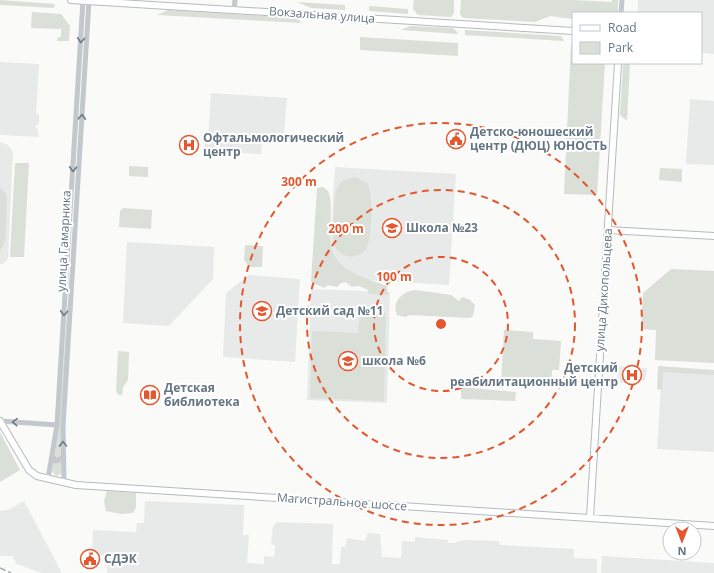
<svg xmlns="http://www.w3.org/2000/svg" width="714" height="573" font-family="'Open Sans',sans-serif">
	<rect width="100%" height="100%" fill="#fafaf8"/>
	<path fill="#e8e9e9" d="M638,0H714V54L701,53V13H638Z
		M0,62L39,64L36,113L39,116V124L36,125V128L38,129V137L0,135Z
		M211,93L287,98L284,134L270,133L269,136L262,140L261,154L205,151V136H208Z
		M690,99L714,101V165L686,164Z
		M0,142L8,145L13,152L8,259L3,264H0Z
		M335,167L456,174L449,285L328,278Z
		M127,242L214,247L213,279L169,326L123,323Z
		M249,275L300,279L295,362L223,357L226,293Z
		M311,289L390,292L387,403L307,400Z
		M619,366L647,368L645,381L630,379L629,381H625V383L618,382Z
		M662,368L714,371V452L657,449Z
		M24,501L62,573H41L17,564L12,556H0V511L10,509Z
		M145,501L244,505L243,535H249L247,563L264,564V556L274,557L275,545H271L273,526L277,522L333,524L332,564H340L341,547H345L347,538L365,541L368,533L380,534L382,557L401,558L402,541L415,542V537L448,540V543H456V542L465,540L499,541L500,545L574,549V558L597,559V573H107L106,556L92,555L93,530L136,532L137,523H144Z
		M602,556L714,563V573H601Z"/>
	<path fill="#dadfd7" d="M0,0L55,4L54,8L0,5Z
		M414,0H454V13L451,17L418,15L413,9Z
		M461,0H574L612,2V0H618V13H573V19L550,16L535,22L463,18L460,14Z
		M297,2L345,5V10L311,8Z
		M369,6L408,9V14L369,11Z
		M168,10L298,18L301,23L157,15Z
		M32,12L61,14L70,26L69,41H57L58,37H61V29L31,28Z
		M410,26L453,28L459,34L401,30Z
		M465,30L561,36L564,41L465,35Z
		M360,37L458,43V56L360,50Z
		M571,45H573V63H605L597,195L564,194Z
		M623,63H630L627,121L620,115Z
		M15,163H29L24,257H10Z
		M129,166L148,167V177L129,176Z
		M660,168L682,169V182L659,180Z
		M355,177L367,183C374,192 372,239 366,249C358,261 338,258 334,244C332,237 334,227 334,220C335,207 333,191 342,181Z
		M0,187L6,194L7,200L5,241L0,251Z
		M323,187L328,191L330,197C332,212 329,233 331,247C335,271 368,279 387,286L388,295L369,294L368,290L359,286L352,287L346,282L341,283L337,287L328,285L324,288L311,282L317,188Z
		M123,208L152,210L151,229L119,227L120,211Z
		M245,245L263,246L262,267H250L244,260Z
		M671,269L714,271V363L655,360L656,330L641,329L643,293Z
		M416,290L451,295L459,301L462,297L470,300L475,305L473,316L470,318L410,315L405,317L397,315C391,301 403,291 416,290Z
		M68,296L61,474L56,476L52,471L59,426Z
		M360,313H386L384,401L310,398L312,331L358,333Z
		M504,330L533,332V339L561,341L559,370H552L551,388L501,384Z
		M118,351L129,352L128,380L123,387L122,395H119L116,392Z
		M658,366L714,370V375L663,372L662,390L657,389Z
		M461,387L516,392L515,401L461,399Z
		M0,432L20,470L0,482Z
		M107,491L136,493V507L133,513L121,514L106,511L104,501Z"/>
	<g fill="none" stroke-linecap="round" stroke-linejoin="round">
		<g stroke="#b5babe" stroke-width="8">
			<path id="major" d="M71,0L573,31
				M608,230L714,236
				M0,421L29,470L37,476L76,485L714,526
				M590,517L618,63"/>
		</g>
		<path stroke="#c3c8cc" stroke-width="5" d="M234,10L235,0
			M621,13L622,0
			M0,421L57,425
			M52,456L56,461L64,457
			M48,479L57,425L83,0
			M64,483L63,426L89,0"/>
		<use href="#major" stroke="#fff" stroke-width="6"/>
		<path stroke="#a2aab0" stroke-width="1.5" stroke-dasharray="6 3" stroke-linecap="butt" d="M0,568L11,573"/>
	</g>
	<defs><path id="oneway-chevron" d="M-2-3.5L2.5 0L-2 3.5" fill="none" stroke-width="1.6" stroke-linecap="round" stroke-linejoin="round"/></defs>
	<g stroke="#6a7a87">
		<use href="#oneway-chevron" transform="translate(81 40) rotate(94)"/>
		<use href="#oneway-chevron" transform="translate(82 117) rotate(-87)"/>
		<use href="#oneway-chevron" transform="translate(73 169) rotate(93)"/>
		<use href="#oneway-chevron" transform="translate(64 313) rotate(93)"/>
		<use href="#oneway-chevron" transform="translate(15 422) rotate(-176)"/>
		<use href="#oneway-chevron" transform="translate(63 444) rotate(-91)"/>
	</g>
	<g fill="none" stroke="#e4572e" stroke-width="2" stroke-dasharray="7 5">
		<circle cx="441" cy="324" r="67"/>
		<circle cx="441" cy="324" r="134"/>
		<circle cx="441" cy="324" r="201"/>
	</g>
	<defs>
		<g id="civic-ring" transform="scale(1)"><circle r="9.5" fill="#fff" stroke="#e4572e" stroke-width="1.5"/><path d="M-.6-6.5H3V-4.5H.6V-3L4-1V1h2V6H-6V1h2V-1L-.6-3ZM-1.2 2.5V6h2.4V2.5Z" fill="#e4572e"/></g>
		<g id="hospital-ring" transform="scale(1)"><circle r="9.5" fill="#fff" stroke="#e4572e" stroke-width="1.5"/><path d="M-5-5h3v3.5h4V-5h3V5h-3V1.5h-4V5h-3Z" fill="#e4572e"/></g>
		<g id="school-ring" transform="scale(1)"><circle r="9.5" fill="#fff" stroke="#e4572e" stroke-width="1.5"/><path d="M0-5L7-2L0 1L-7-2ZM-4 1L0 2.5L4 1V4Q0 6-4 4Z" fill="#e4572e"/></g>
		<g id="library-ring" transform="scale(1)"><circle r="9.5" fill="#fff" stroke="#e4572e" stroke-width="1.5"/><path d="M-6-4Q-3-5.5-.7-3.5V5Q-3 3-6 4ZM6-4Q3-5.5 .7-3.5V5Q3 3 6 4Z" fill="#e4572e"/></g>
	</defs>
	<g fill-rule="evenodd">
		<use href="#civic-ring" x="456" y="139"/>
		<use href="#hospital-ring" x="189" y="145"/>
		<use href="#school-ring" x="392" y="228"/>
		<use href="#school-ring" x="262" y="311"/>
		<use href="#school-ring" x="348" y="361"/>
		<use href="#hospital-ring" x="632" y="375"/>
		<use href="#library-ring" x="150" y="395"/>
		<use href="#civic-ring" x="90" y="559"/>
	</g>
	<g text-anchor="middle" stroke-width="4" stroke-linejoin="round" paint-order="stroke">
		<g font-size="12" fill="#657683" stroke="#fff">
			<text transform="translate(322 15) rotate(4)" y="4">Вокзальная улица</text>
			<text transform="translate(64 241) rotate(-87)" y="4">улица Гамарника</text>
			<text transform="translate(604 290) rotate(-86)" y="4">улица Дикопольцева</text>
			<text transform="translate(342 502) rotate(4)" y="4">Магистральное шоссе</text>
		</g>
		<g font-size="12" font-weight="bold" fill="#657683" stroke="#fff" text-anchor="start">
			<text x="470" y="136">Детско-юношеский<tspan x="470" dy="14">центр (ДЮЦ) ЮНОСТЬ</tspan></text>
			<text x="203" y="142">Офтальмологический<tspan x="203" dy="14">центр</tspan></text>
			<text x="406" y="232">Школа №23</text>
			<text x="276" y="315">Детский сад №11</text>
			<text x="362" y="365">школа №6</text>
			<text x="618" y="372" text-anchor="end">Детский<tspan x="618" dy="14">реабилитационный центр</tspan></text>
			<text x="164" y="392">Детская<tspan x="164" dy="14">библиотека</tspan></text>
			<text x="104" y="563">СДЭК</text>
		</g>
	</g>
	<circle cx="441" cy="324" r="6" fill="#e4572e" stroke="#fff" stroke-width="2"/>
	<g font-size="12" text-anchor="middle" font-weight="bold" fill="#e4572e" stroke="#fff" stroke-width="4" stroke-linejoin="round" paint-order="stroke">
		<text x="299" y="186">300 m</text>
		<text x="346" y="233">200 m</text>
		<text x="394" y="281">100 m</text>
	</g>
	<rect x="572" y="12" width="130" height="52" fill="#ffffff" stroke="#c1c8cd"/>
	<rect x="580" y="25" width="20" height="6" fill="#ffffff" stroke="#c1c8cd"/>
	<text x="608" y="32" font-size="12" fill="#657683">Road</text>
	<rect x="580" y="42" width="20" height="12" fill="#dadfd7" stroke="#c1c8cd"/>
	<text x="608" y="52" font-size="12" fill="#657683">Park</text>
	<g transform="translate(682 541) rotate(180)"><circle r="19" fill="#ffffff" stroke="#c1c8cd"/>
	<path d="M0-3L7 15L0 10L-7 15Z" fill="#e4572e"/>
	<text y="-6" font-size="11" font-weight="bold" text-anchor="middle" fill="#657683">N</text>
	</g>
</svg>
